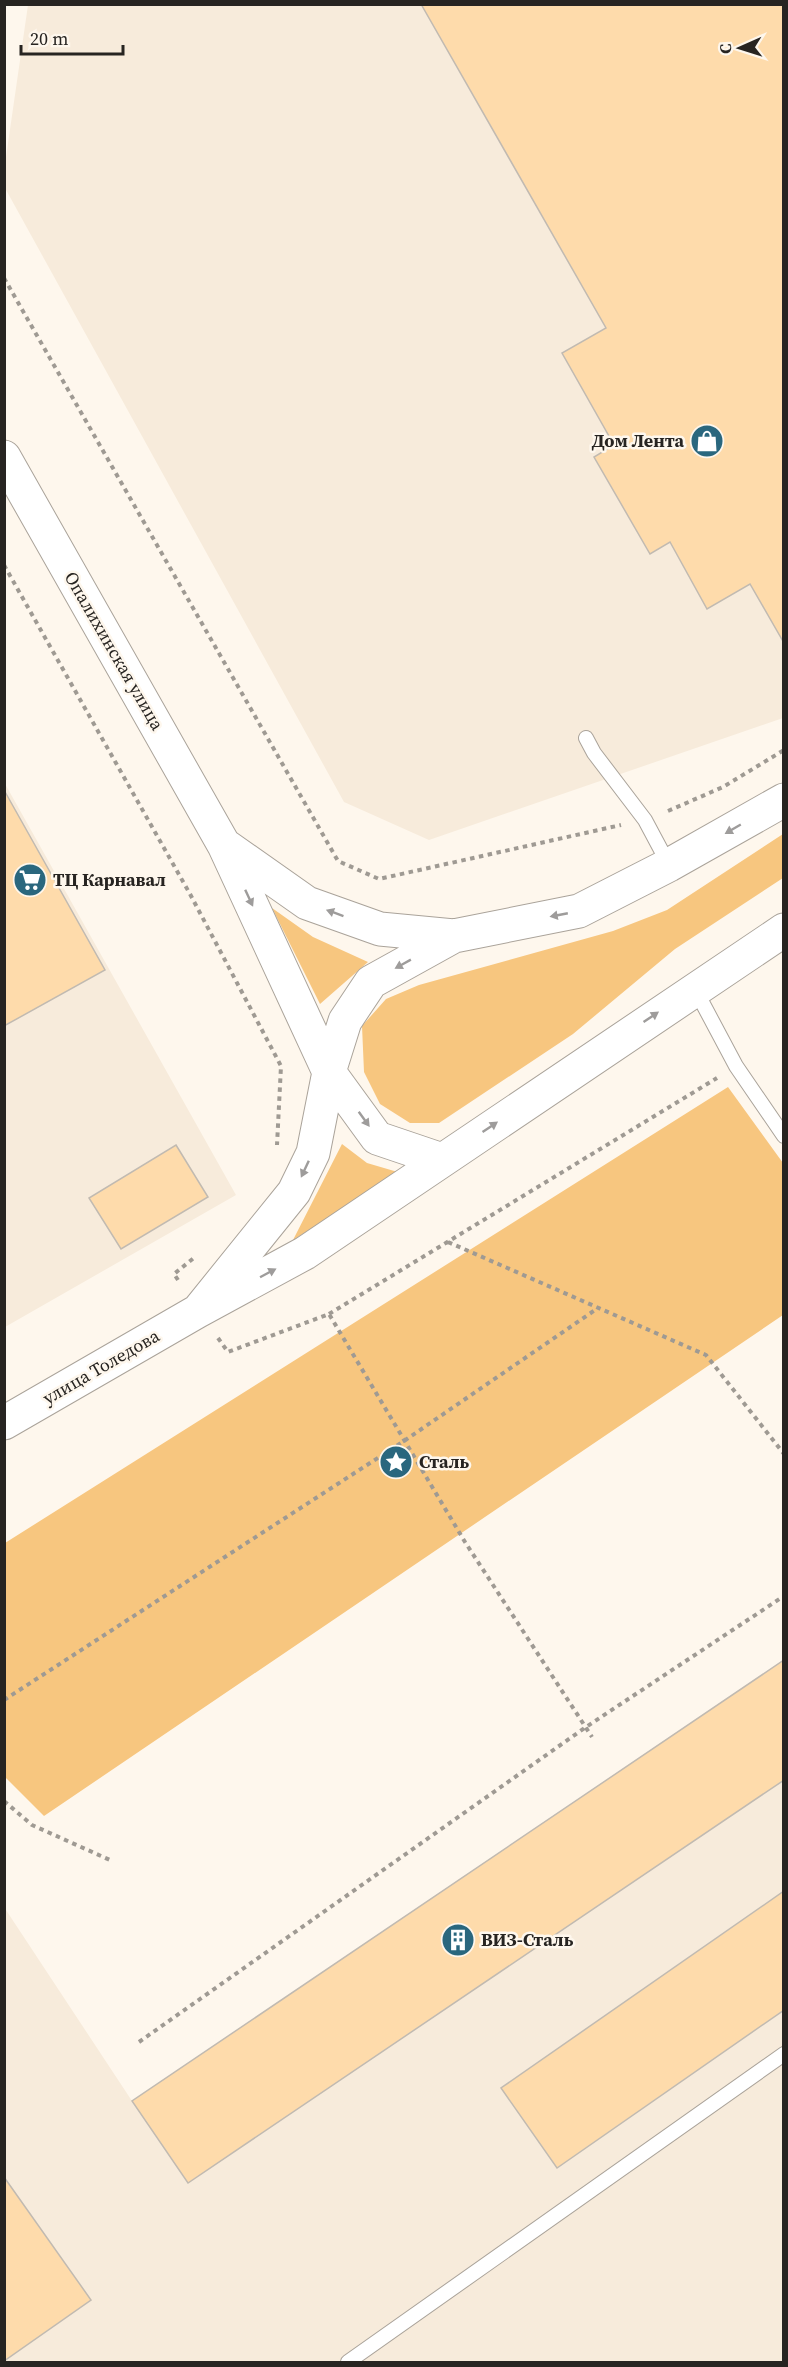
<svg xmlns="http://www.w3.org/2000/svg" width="788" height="2367" font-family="'Source Serif 4',serif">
	<rect width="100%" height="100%" fill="#fef7ed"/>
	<path fill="#f7ebdb" d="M28,5H783V718L429,840L344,802L5,188V164Z
		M4,782L236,1195L5,1327H4Z
		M783,1660V2362H5L4,1907L132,2101Z"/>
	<path fill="#f7c67f" d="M783,834V878L675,949L573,1034L439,1123H410L380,1104L364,1072L362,1026L386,999L419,985L613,931L667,910Z
		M272,908L313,937L368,962L320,1004Z
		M728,1087L783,1163V1315L44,1816L5,1777V1543Z
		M342,1144L367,1163L401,1173L293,1240Z"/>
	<path fill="#fedbab" stroke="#c1bab1" stroke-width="1.5" d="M421,4H784V643L750,584L707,609L670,542L650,554L594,457L614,445L562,353L606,328Z
		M4,790L105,970L4,1026Z
		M176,1145L208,1197L121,1249L89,1198Z
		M784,1660V1780L188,2183L132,2101Z
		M784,1891V2010L557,2168L501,2088Z
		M4,2177L91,2300L4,2361Z"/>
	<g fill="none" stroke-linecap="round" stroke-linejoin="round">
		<g stroke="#aaa39a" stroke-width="16">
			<path id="service" d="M586,738L594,753L645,820L669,865
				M695,989L736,1066L784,1136
				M348,2362L784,2054"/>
		</g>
		<g stroke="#aaa39a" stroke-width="35">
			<path id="tertiary" d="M4,457L224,845L329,1072L313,1153L294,1192L198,1311
				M226,846L307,903L380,929L454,936L579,911L669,865L784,800
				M442,1160L377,1138L329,1072L345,1021L371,982L454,936
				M4,1423L198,1311L305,1253L784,930"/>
		</g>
		<path stroke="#9f9a93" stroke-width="4" stroke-dasharray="4.5 4.5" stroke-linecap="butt" d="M4,278L338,861L379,879L621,825
			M4,565L190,894L281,1066L277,1145
			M668,811L723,787L784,750
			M448,1242L706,1355L784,1454
			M178,1280L174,1274L195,1257
			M329,1314L717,1078
			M218,1338L228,1352L329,1314L465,1542L592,1737
			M4,1700L404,1441L598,1308
			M4,1801L32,1825L110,1860
			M139,2042L586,1727L784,1596"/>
		<use href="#service" stroke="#fff" stroke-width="14"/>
		<use href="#tertiary" stroke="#fff" stroke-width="33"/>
	</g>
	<defs><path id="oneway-solid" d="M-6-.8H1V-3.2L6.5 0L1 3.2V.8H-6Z" transform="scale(1.5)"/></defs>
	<g fill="#9e9c9b">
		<use href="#oneway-solid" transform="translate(733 829) rotate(150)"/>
		<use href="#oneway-solid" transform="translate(249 898) rotate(65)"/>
		<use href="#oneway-solid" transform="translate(335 913) rotate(-160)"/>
		<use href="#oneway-solid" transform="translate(559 915) rotate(169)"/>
		<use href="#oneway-solid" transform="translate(403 964) rotate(151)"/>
		<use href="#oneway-solid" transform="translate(651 1017) rotate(-34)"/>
		<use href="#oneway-solid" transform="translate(364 1119) rotate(54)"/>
		<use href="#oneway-solid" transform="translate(490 1127) rotate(-34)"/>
		<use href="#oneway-solid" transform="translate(305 1169) rotate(115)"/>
		<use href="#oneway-solid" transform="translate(268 1273) rotate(-28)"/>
	</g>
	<defs>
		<g id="shop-disc" transform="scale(1.725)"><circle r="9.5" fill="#2a677e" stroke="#fef7ed"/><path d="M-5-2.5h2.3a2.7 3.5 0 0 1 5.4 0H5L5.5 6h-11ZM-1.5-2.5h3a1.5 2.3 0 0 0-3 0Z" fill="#fff"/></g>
		<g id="supermarket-disc" transform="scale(1.725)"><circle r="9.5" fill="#2a677e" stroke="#fef7ed"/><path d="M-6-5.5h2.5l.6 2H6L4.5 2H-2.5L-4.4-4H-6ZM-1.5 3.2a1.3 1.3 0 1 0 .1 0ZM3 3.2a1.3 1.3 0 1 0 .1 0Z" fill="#fff"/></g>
		<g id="sight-disc" transform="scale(1.725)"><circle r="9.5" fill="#2a677e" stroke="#fef7ed"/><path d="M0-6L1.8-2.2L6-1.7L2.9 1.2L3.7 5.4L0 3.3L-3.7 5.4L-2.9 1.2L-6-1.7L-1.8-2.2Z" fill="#fff"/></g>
		<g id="building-disc" transform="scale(1.725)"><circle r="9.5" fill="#2a677e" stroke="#fef7ed"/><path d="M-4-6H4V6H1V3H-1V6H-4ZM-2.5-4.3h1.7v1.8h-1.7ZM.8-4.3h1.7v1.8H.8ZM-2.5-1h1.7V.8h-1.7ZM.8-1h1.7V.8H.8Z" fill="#fff"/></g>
	</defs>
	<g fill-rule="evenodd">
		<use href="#shop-disc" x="707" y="441"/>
		<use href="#supermarket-disc" x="30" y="880"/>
		<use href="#sight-disc" x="396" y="1462"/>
		<use href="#building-disc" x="458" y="1940"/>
	</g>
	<g text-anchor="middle" stroke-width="5" stroke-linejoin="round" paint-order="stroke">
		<g font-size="18" font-weight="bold" fill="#272421" stroke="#fef7ed" text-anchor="start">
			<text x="684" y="447" text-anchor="end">Дом Лента</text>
			<text x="53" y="886">ТЦ Карнавал</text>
			<text x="419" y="1468">Сталь</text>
			<text x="481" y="1946">ВИЗ-Сталь</text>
		</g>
		<g font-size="18" fill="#272421" stroke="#fef7ed">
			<text transform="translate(114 651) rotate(60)" y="6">Опалихинская улица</text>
			<text transform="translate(101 1367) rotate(-30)" y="6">улица Толедова</text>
		</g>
	</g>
	<rect width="788" height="2367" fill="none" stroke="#272421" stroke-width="12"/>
	<g transform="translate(740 48) rotate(267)" stroke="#fef7ed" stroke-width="4.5" paint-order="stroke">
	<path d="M0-4.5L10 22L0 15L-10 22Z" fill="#272421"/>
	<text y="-9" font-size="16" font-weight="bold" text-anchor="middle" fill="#272421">С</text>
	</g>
	<path d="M21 45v9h102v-9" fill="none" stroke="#272421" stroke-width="3"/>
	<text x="30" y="45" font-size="18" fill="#272421" stroke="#fef7ed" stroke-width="4.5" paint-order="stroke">20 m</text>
</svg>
